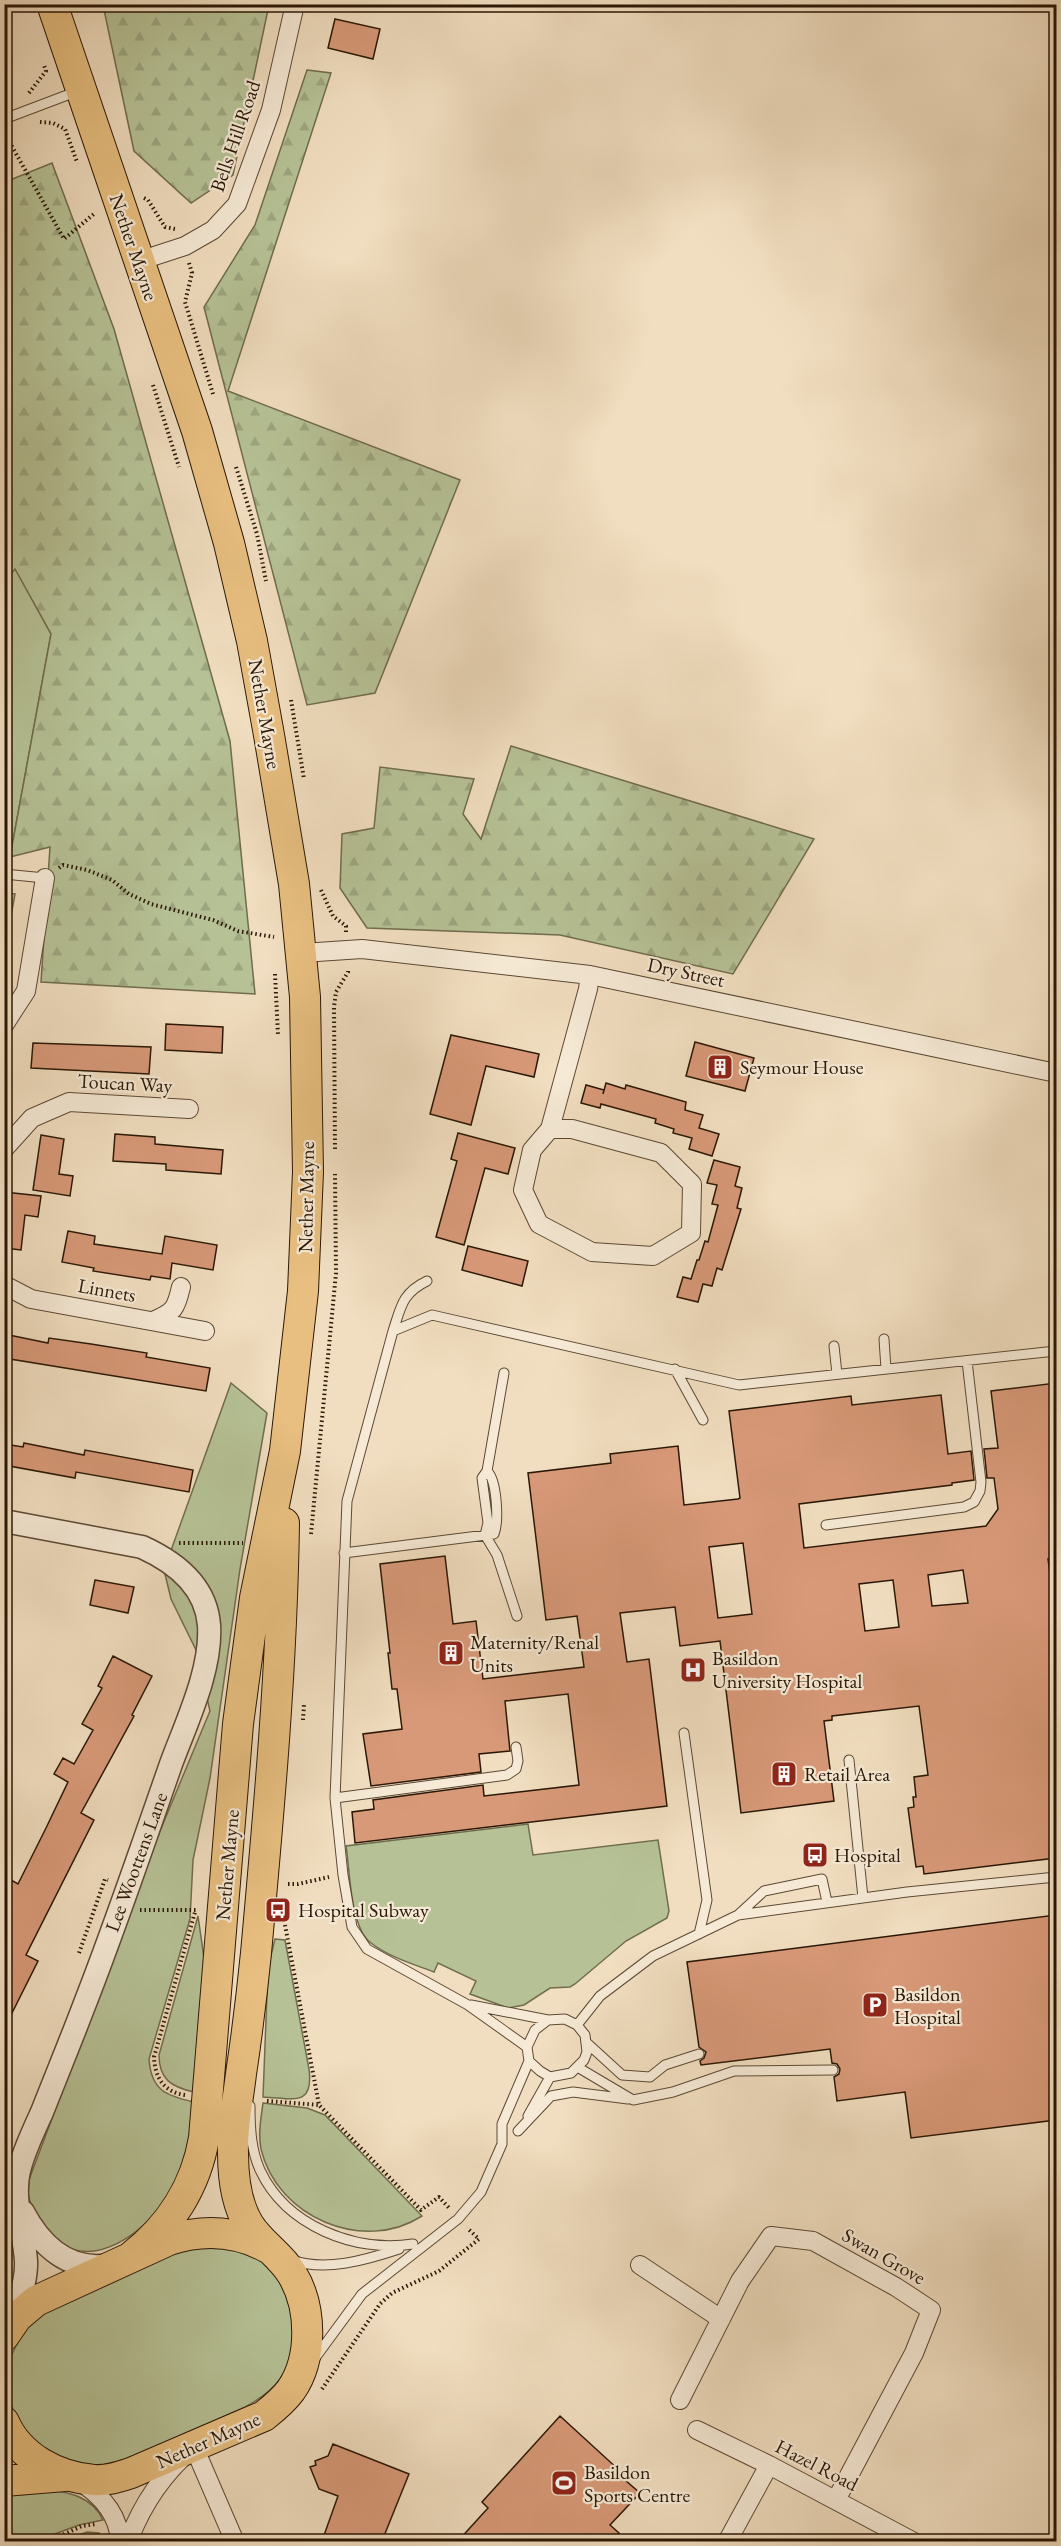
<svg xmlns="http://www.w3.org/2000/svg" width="1061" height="2546" font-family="'EB Garamond',serif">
	<defs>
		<pattern id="forest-firs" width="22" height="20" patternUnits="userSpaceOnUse" patternTransform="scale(1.5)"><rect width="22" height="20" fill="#b6c296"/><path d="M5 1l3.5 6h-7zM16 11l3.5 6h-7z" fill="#9da680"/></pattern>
	</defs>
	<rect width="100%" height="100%" fill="#f1dec0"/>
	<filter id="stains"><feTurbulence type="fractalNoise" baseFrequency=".00333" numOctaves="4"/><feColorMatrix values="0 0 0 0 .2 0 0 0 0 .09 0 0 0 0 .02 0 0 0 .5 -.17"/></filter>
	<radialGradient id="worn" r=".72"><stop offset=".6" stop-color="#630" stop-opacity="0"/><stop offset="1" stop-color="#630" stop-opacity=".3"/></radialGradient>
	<path fill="#b6c296" stroke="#706c4e" stroke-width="1.5" d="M15,568L51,634L10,857L5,856L4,581Z
		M5,893L15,894L5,950L4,893Z
		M231,1383L267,1413L240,1569L210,1778L193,1860L190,1919L149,2059C151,2091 167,2096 194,2102C191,2132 187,2174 168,2199C144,2230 96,2272 55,2240C51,2237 48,2230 44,2226C33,2210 29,2205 27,2185L160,1831L210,1711L196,1650L171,1599L164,1570Z
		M528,1824L533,1855L658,1840L669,1911L667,1918L626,1941L575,1984L570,1987L550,1988L524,2005L508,2008L470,1994L476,1981L438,1963L434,1972C413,1964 389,1957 371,1943C350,1928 350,1870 346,1846Z
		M198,1916L205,1965L194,2092C171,2087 159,2079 159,2055Z
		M275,1939L285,1940L309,2069C314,2108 292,2098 263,2097L268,1968Z
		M263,2103L307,2108L325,2115L422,2216C363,2254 277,2217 261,2149C258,2134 261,2118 263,2103Z
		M226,2244C237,2249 250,2253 260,2259C297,2282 304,2345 280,2379C271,2392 258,2400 245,2407L126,2459L104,2465L86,2466L47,2454L22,2428L15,2415L9,2398L7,2378L10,2359L18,2341L27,2326L39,2313L175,2251Z
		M48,2489C70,2493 93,2497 103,2520L79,2525L36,2541H5L4,2492Z
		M87,2532L99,2533L102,2541H62Z"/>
	<path fill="url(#forest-firs)" stroke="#706c4e" stroke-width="1.5" d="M103,5H269L233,175L191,203L134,151Z
		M307,70L331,73L228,391L460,480L375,693L307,705L204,307L255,225Z
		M52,163L114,329L230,741L255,994L41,982L50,847L10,857L51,634L15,569L5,581V182Z
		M511,746L814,839L733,974L560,935L367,928L340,888L342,834L374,828L380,767L474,779L463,814L481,839Z"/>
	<path fill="#d89978" stroke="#2a1706" stroke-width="1.5" fill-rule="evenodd" d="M335,19L380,29L373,59L328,48Z
		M166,1024L223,1027L222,1053L165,1050Z
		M451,1035L539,1054L534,1077L486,1066L471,1125L430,1114Z
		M695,1042L754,1058L745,1091L686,1076Z
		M33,1043L151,1047L149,1074L31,1068Z
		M606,1083L625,1089L626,1085L686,1102L685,1110L703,1115L699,1128L719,1134L712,1156L689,1149L692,1138L673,1133L674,1129L655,1123L656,1119L601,1104L600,1108L581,1103L586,1085L604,1090L603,1094Z
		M458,1133L515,1148L508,1174L485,1168L464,1245L436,1237L457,1161L451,1159Z
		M115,1134L155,1137V1144L223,1150L221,1174L166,1170V1164L113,1161Z
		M41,1135L64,1139L59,1174L73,1176L70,1196L33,1190Z
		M714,1160L740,1167L735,1186L742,1188L737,1208L741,1209L722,1270L717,1268L712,1286L703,1284L698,1302L677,1297L683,1277L691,1279L697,1260H699L705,1241L708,1242L718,1205L712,1204L717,1185L707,1183Z
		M4,1192L41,1196L38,1217L25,1215L21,1250L4,1248Z
		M68,1231L95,1236L94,1244L162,1254L165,1236L217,1245L213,1270L172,1263L170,1279L151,1276L150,1280L93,1271L94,1268L62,1262Z
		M468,1246L528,1261L522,1286L462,1270Z
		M4,1334L48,1343L49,1338L91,1344L147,1353L146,1357L210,1368L206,1391L4,1358Z
		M1056,1383V1558L1048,1559L1056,1615V1858L924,1874L923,1866L916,1867L908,1808L914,1807L913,1797H916L914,1777L928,1775L919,1706L832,1716V1720L824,1721L834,1801L741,1813L720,1641L680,1646L675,1607L620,1613L627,1662L649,1659L667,1806L355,1843L352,1812L374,1809L373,1800L483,1785L484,1796L579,1785L568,1694L505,1701L510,1751L479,1754L481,1772L371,1786L363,1734L402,1729L397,1689H392L388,1653H390L380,1564L445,1556L453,1624L476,1621L483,1679L584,1667L577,1616L546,1620L528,1473L611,1463L610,1454L678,1446L684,1505L738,1499L740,1498L729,1411L851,1396L852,1405L941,1395L948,1454L971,1451L974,1480L952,1483V1485L799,1504L804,1548L986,1526L998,1509L994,1478H987L984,1449L998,1448L991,1391ZM743,1543L752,1614L718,1618L709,1547ZM963,1570L968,1603L932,1606L928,1575ZM893,1580L899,1627L865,1631L859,1584Z
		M24,1443L84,1455L85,1450L193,1470L189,1492L76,1472L75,1478L4,1465V1444L23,1447Z
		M95,1580L134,1587L128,1613L90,1605Z
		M113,1656L152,1676L132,1715L134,1716L81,1813L94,1820L26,1955L38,1961L4,2029V1876L18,1884L46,1828L68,1782L54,1774L63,1758L74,1764L93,1730L82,1724L102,1688L98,1686Z
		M1056,1915V2120L911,2138L905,2092L837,2101L834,2077L839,2074L840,2069L837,2064L832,2063L830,2049L701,2065L700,2061L704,2058L706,2052L699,2047L687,1962Z
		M560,2416L619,2470L617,2473L640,2493L610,2525L619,2533L611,2541H458L488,2508L482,2502Z
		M333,2444L409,2474L382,2541H322L338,2496L319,2489L310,2467L316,2465L315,2461L328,2456Z"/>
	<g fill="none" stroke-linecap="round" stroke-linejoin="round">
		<g stroke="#5c4934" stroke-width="11">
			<path id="service" d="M4,119L78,91
				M4,874L45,878
				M393,1331C401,1307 402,1293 427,1281
				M884,1339L886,1369
				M834,1346L837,1374
				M675,1369L703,1420
				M504,1373L487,1471L482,1478L488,1523L485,1535L497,1555L517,1616
				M826,1525L964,1507L974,1502L980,1491L981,1482L967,1361
				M344,1553L494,1534C499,1521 497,1480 487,1471
				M684,1733L707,1900L699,1934
				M849,1760L863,1898
				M335,1798L507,1775L516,1769L518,1761L516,1747
				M738,1915L907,1892L1056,1877
				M471,2005L548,2020
				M577,2025L600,1996L653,1956L738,1915L764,1891L822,1879L827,1902
				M587,2043L622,2075L650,2077L665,2065L699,2054
				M527,2047L468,2005L367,1949L352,1927L343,1875L335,1798L347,1501L393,1331L432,1315L739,1385L1056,1351
				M579,2068L633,2100L673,2092L734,2071L833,2070
				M250,2106C250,2128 251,2150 260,2170C286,2226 355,2253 413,2244
				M528,2116L550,2077
				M518,2131L551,2096L573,2092L628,2099
				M292,2260C325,2272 366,2260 399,2249
				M315,2358L362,2294L458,2219L481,2192L502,2144V2124L529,2061L527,2047L535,2030L548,2020L565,2019L577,2025L585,2035L587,2052L584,2060L571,2073L550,2077L540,2071L529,2061"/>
		</g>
		<g stroke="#5c4934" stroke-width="20">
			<path id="minor" d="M139,261L185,246L213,230L237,204L271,110L295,4
				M302,953L362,949L590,975L1056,1073
				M4,1025L26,991L45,878
				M550,1129L532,1150L523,1190L539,1224L592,1252L653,1256L691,1233L692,1184L661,1153L572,1129H550L588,989L590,975
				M4,1149L32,1118L69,1102L189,1109
				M4,1285L31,1299L205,1331
				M153,1321C174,1312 176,1309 181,1287
				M640,2265L721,2319
				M680,2400L740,2281L771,2236L813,2241L896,2287L931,2310L914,2353L836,2500
				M697,2430L769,2465L914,2542
				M79,2481C101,2495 119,2515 120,2542
				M128,2542C142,2504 163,2473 194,2447L235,2542
				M727,2542L769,2465"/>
		</g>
		<g stroke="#5c4934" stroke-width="25">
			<path id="tertiary" d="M4,1521L142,1547C175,1562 206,1586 209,1625C212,1670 186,1723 171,1764C142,1847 114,1930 82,2011C69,2045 55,2079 42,2112C34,2130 25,2148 20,2167C11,2198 24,2230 26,2261C27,2281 19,2303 11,2322
				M23,2212C41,2246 69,2272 110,2265"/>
		</g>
		<g stroke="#2a1706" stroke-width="32">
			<path id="primary" d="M52,4L197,431L229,543L252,641L269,735L294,884L305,997L308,1172L303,1291L285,1451L255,1598L238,1724L204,2138C196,2186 170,2227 131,2257
				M4,2336L17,2317L36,2301L169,2240C203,2229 237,2231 268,2248
				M4,2422C19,2457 57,2477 94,2480C107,2481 119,2477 131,2473L264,2416C274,2408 283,2401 291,2390C313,2358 312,2307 292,2274C281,2255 261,2244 249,2225C236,2204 233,2177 233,2153C232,2127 238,2100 241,2074C247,2034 252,1993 256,1953C269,1810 282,1666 284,1523
				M4,2481L65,2476"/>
		</g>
		<path stroke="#2a1706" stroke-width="4" stroke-dasharray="1.5 3" stroke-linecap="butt" d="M29,93L46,71L44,65
			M40,122L53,123L65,129L77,162
			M5,134L64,239L95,213
			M144,198L148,200L165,227L175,229
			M189,263L192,273L185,302L213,394
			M153,385L179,467
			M236,467L257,534L266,581
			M291,700L304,779
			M59,868L63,865L87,870L112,880L129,894L151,904L213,920L238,931L274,937
			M321,890L333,916L346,926V934
			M275,974L278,1035
			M335,1149L334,1007L336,992L348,972V968
			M311,1534L336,1273L335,1174
			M179,1543H243
			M303,1720L304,1704
			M288,1884H298L329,1877
			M140,1910H196
			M285,1925L319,2105L421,2210L439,2197L450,2209
			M79,1953L105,1879L108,1880
			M185,2095C164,2092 155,2078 154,2057L195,1912
			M267,2101L319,2105
			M322,2389L380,2304L392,2293L439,2271L479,2239L467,2228
			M47,2542L82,2526L97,2524"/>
		<use href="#service" stroke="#f6ead6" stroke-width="9"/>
		<use href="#minor" stroke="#f6ead6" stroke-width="18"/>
		<use href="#tertiary" stroke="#f6ead6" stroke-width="22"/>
		<use href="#primary" stroke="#e8bf80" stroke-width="30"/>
	</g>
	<defs>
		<g id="building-square" transform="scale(1.35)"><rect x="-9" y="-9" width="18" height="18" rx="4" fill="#8f2418" stroke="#f6ead6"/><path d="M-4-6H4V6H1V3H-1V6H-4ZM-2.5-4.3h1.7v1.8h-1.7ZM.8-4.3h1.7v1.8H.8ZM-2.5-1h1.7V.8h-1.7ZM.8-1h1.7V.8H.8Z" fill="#fff"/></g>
		<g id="hospital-square" transform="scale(1.35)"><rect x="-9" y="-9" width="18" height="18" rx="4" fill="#8f2418" stroke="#f6ead6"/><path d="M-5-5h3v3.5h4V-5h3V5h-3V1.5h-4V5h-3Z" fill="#fff"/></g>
		<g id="bus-square" transform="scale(1.35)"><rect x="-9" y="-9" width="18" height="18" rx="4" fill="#8f2418" stroke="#f6ead6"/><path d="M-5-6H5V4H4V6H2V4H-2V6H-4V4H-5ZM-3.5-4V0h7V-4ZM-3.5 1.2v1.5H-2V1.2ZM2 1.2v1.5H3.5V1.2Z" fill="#fff"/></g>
		<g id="parking-square" transform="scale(1.35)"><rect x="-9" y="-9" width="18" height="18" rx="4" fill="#8f2418" stroke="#f6ead6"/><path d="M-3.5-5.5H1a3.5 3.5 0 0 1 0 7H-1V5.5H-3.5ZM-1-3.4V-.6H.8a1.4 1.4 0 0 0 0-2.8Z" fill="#fff"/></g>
		<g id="stadium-square" transform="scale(1.35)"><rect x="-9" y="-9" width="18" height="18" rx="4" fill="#8f2418" stroke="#f6ead6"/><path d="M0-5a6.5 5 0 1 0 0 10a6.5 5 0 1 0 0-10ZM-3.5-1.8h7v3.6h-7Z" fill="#fff"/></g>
	</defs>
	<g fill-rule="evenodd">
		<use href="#building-square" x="720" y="1067"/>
		<use href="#building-square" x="451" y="1653"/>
		<use href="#hospital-square" x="693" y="1670"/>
		<use href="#building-square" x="784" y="1774"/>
		<use href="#bus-square" x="815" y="1855"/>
		<use href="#bus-square" x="278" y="1910"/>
		<use href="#parking-square" x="875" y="2005"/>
		<use href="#stadium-square" x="564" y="2483"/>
	</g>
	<g text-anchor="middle" stroke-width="4.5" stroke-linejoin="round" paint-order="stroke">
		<g font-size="20" fill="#2a1706" stroke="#f6ead6">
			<text transform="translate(235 136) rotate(-71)" y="7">Bells Hill Road</text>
			<text transform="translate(134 247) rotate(71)" y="7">Nether Mayne</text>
			<text transform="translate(265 714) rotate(80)" y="7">Nether Mayne</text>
			<text transform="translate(686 972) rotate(12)" y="7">Dry Street</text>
			<text transform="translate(125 1083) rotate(3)" y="7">Toucan Way</text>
			<text transform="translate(306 1197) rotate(-89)" y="7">Nether Mayne</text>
			<text transform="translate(107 1290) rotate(10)" y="7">Linnets</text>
			<text transform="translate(136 1862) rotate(-70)" y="7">Lee Woottens Lane</text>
			<text transform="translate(227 1865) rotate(-85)" y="7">Nether Mayne</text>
			<text transform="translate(884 2256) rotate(30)" y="7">Swan Grove</text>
			<text transform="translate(208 2440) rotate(-24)" y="7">Nether Mayne</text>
			<text transform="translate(817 2465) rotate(27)" y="7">Hazel Road</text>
		</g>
		<g font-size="20" fill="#2a1706" stroke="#f6ead6" text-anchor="start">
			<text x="740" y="1074">Seymour House</text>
			<text x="470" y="1649">Maternity/Renal<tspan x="470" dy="23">Units</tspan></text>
			<text x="712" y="1665">Basildon<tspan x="712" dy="23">University Hospital</tspan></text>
			<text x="804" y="1781">Retail Area</text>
			<text x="834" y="1862">Hospital</text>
			<text x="298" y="1917">Hospital Subway</text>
			<text x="894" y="2001">Basildon<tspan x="894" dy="23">Hospital</tspan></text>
			<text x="584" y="2479">Basildon<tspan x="584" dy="23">Sports Centre</tspan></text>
		</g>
	</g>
	<rect width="1061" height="2546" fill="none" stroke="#f1dec0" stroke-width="24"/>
	<rect x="6" y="6" width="1049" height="2534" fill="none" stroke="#2a1706" stroke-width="3"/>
	<rect x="12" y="12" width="1037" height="2522" fill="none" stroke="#2a1706" stroke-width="1.5"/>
	<rect width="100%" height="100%" filter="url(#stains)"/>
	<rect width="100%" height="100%" fill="url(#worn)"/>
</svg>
